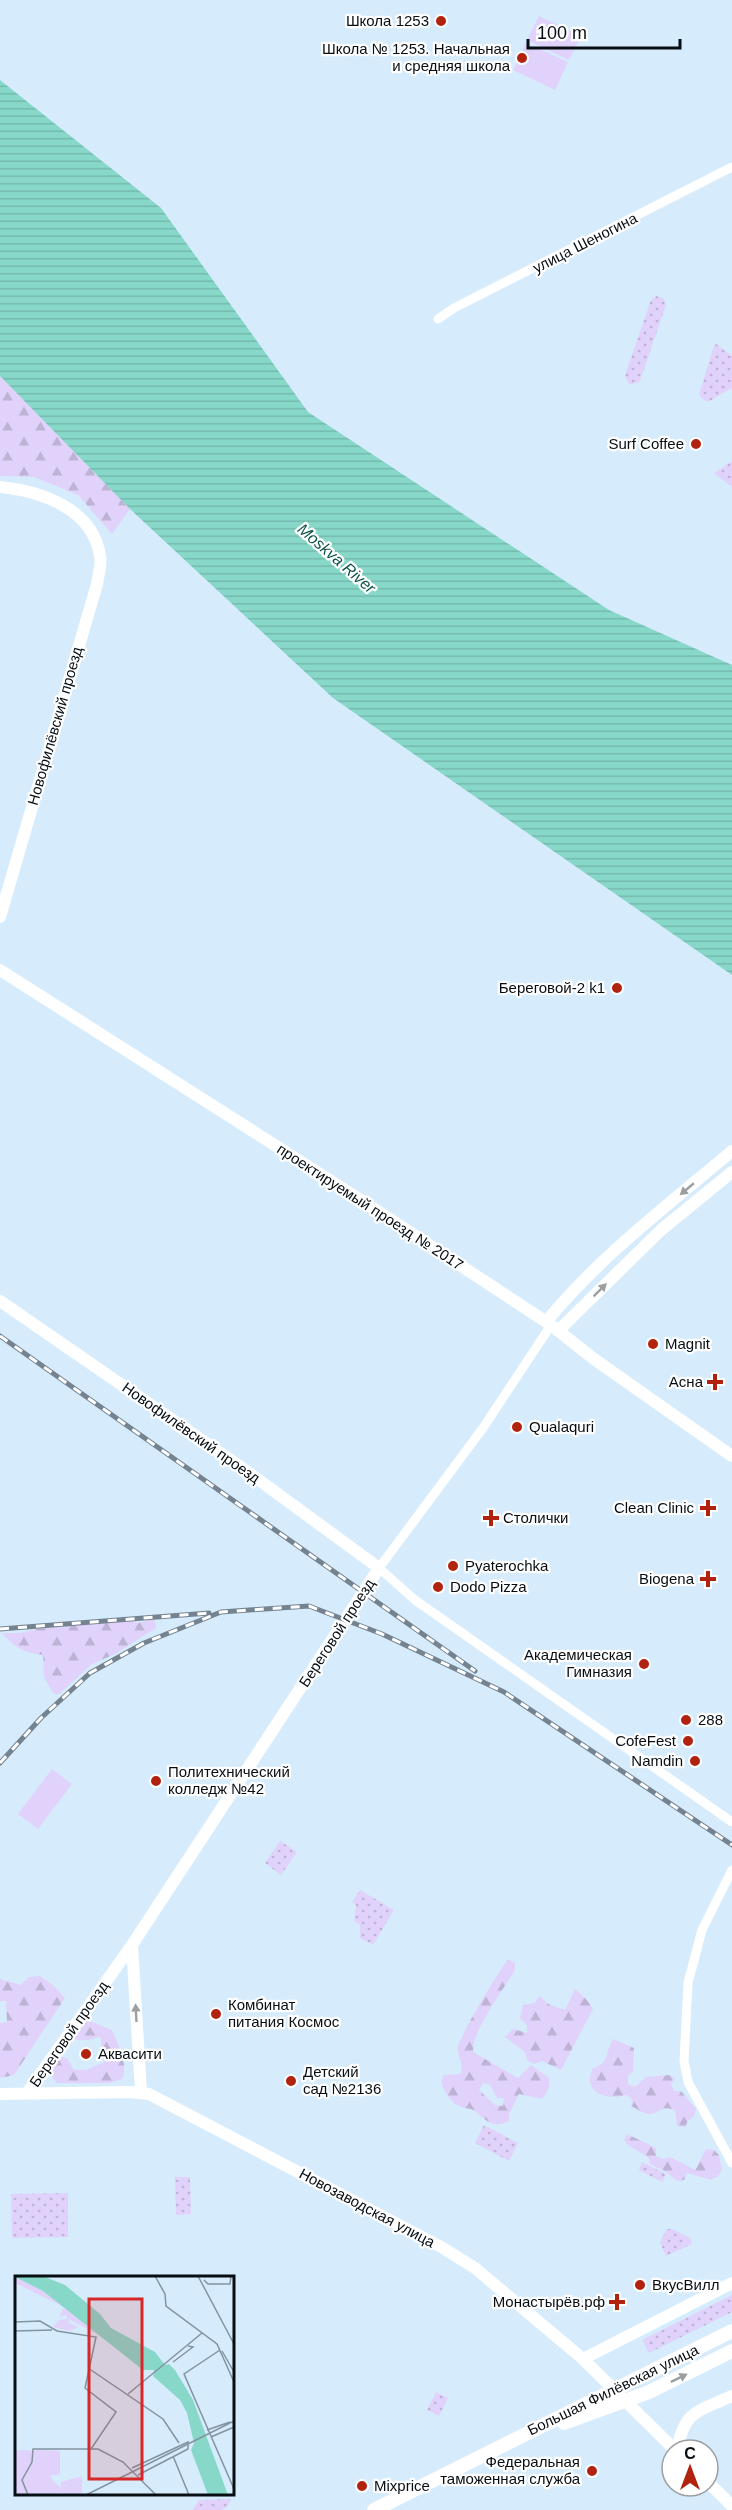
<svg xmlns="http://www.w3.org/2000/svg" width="732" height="2510" font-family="Arial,sans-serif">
	<defs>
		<pattern id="green-dots" width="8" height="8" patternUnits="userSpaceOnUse" patternTransform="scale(1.5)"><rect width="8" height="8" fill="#e0d2fa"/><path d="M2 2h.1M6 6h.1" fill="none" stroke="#bfb3d5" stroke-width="1.8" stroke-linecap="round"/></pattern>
		<pattern id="forest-firs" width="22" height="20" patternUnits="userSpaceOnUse" patternTransform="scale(1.5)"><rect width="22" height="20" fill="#e0d2fa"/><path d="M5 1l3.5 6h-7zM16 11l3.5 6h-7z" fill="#bfb3d5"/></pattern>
		<pattern id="water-rules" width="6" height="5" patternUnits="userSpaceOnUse" patternTransform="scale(1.5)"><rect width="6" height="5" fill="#88d8ca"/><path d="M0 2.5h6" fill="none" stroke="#74b8ad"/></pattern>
	</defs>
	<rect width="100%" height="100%" fill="#d6ecfd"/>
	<path fill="url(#green-dots)" d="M656,296L663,298L666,305L640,381L637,383L629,384L625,377L626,372L651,300Z
		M715,343L732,356V388L708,402L701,398L699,394Z
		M732,461V487L714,473Z
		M280,1841L297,1852L281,1875L265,1863Z
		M360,1890L394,1910L373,1945L360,1938V1925L354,1921L356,1905L352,1902Z
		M484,2125L518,2143L509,2161L475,2143Z
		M642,2162L666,2174L662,2182L639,2170Z
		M175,2177H190L191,2214L176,2215Z
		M68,2193V2237L12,2238L11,2194Z
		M667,2229H672L690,2238L692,2244L666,2256L660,2242Z
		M732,2295V2312L649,2353L642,2340Z
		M436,2392L448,2398L439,2416L427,2410Z
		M231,2499L227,2507L221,2510H192L199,2500Z"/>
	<path fill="url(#forest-firs)" fill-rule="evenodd" d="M0,376L130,509L112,534L78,495L34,477L0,476Z
		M154,1618L156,1628L115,1654L92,1664L58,1695L53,1693L44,1677L43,1655C23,1652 15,1648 2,1633H21L49,1626L118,1619H128L138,1623Z
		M508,1959L515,1963V1970C503,1990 472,2031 473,2052L518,2078L531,2065L549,2078C550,2087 548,2092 542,2099L519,2094L509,2114V2121C493,2129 487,2121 476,2112C472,2108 467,2109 462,2107C452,2105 444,2092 441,2082L444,2075L460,2074C465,2063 457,2058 458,2047C461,2033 498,1973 508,1959ZM483,2083L490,2085L497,2098H504L503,2106L495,2105L479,2090Z
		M40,1976L54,1986L65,1998L14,2075L0,2078V2023L7,2022L6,2001H0V1979L21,1985L29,1977Z
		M575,1989C582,1995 589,2001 593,2009L561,2070L542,2061L534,2064L527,2060L525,2052L505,2037L513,2029L527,2033V2025L520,2018L523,2005L535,2003L539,1996L550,2005L565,2010Z
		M87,2020L112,2030C118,2044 129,2064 122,2079L109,2083H57L52,2077L53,2067L59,2057L67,2058L74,2070H86L105,2062L101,2051V2039L99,2037L88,2040H76L73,2035L77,2024Z
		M613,2039L634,2048L633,2071L628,2076V2084L635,2087L646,2077L669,2075L675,2078L671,2084L674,2091H681L696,2109L694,2116L688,2121L685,2127L677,2126L675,2110C659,2105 662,2113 651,2114C644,2114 637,2109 631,2106L632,2099L626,2095C606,2101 581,2092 593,2068C610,2064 605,2051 613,2039Z
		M627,2134L656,2148V2156L663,2159L670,2157L695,2170L706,2149L714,2150L719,2155L722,2170L718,2176L711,2180L687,2173L684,2180L677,2181L666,2172L650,2164L648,2157L628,2145L624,2140Z"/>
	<path fill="#e0d2fa" d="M539,16L581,36L569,60L527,40Z
		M526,43L568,62L555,90L513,70Z
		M52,1769L72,1784L38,1829L18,1814Z"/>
	<path fill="url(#water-rules)" d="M0,80L161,208L308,412L609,610L732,665V975L333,698L130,509L0,376Z"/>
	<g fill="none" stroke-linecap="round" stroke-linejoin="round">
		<path stroke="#fff" stroke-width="9" d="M438,319L454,308L732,167
			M551,1325L483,1428L379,1568L415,1600L732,1822
			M732,1870L702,1930L688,1983L684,2061L688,2082L732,2163"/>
		<path stroke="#fff" stroke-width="12" d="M0,487C40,491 93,508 100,556C102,565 98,575 97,584L0,917
			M0,970L367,1204L551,1325L594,1359L732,1456
			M0,1301L248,1472L379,1568L132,1945L27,2093
			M546,1322C599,1257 668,1205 732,1151
			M558,1331L661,1230L732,1172
			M132,1945L141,2092
			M0,2094L130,2092L149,2094L443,2248L475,2268L583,2359L675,2450
			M583,2359L732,2283
			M677,2450C685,2409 698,2412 732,2396
			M708,2482L732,2506"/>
		<path stroke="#fff" stroke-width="14" d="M564,2423L649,2392L732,2351
			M374,2510L732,2331"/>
		<g stroke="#74838f" stroke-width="5">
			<path id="rail" d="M0,1336L475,1671
				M0,1629L209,1613
				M0,1763L41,1718L90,1673L144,1643L221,1612L309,1606L382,1634L504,1692L732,1845"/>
		</g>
		<use href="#rail" stroke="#fff" stroke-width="3" stroke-dasharray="9" stroke-linecap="butt"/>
	</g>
	<defs><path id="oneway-solid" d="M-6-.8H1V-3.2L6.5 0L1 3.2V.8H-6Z" transform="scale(1.5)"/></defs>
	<g fill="#9c9fa1">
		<use href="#oneway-solid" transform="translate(687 1189) rotate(140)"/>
		<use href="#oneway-solid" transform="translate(600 1290) rotate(-45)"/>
		<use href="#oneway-solid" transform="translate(136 2013) rotate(-93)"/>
		<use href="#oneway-solid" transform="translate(679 2378) rotate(-26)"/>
	</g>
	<g fill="#b1230f" stroke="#fff" stroke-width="2">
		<circle cx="441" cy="21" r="6"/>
		<circle cx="522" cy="58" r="6"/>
		<circle cx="696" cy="444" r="6"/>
		<circle cx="617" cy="988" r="6"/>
		<circle cx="653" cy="1344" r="6"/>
		<path d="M712 1373h6v6h6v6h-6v6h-6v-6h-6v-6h6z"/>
		<circle cx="517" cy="1427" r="6"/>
		<path d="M705 1499h6v6h6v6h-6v6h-6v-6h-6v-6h6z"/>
		<path d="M488 1509h6v6h6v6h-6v6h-6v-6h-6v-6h6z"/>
		<circle cx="453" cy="1566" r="6"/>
		<path d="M705 1570h6v6h6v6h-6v6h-6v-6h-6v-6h6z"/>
		<circle cx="438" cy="1587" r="6"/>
		<circle cx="644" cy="1664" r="6"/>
		<circle cx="686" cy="1720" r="6"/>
		<circle cx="688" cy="1741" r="6"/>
		<circle cx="695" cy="1761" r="6"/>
		<circle cx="156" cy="1781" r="6"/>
		<circle cx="216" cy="2014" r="6"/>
		<circle cx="86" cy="2054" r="6"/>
		<circle cx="291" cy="2081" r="6"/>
		<circle cx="640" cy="2285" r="6"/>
		<path d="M614 2293h6v6h6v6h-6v6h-6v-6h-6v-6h6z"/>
		<circle cx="592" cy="2471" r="6"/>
		<circle cx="362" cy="2486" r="6"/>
	</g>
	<g text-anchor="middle" stroke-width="4.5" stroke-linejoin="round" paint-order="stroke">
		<g font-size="15" fill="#070e13" stroke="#fff" text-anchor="end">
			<text x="429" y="26">Школа 1253</text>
			<text x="510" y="54">Школа № 1253. Начальная<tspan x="510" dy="17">и средняя школа</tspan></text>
			<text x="684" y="449">Surf Coffee</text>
			<text x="605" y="993">Береговой-2 k1</text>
			<text x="665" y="1349" text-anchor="start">Magnit</text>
			<text x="703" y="1387">Асна</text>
			<text x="529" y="1432" text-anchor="start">Qualaquri</text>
			<text x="694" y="1513">Clean Clinic</text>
			<text x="503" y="1523" text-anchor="start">Столички</text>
			<text x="465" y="1571" text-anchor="start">Pyaterochka</text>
			<text x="694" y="1584">Biogena</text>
			<text x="450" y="1592" text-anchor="start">Dodo Pizza</text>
			<text x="632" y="1660">Академическая<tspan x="632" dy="17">Гимназия</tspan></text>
			<text x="698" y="1725" text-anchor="start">288</text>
			<text x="676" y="1746">CofeFest</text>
			<text x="683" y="1766">Namdin</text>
			<text x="168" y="1777" text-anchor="start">Политехнический<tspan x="168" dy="17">колледж №42</tspan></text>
			<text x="228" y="2010" text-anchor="start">Комбинат<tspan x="228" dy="17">питания Космос</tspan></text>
			<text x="98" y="2059" text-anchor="start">Аквасити</text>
			<text x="303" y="2077" text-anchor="start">Детский<tspan x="303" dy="17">сад №2136</tspan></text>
			<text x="652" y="2290" text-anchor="start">ВкусВилл</text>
			<text x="605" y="2307">Монастырёв.рф</text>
			<text x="580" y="2467">Федеральная<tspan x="580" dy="17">таможенная служба</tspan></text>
			<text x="374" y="2491" text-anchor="start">Mixprice</text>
		</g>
		<g font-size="15" fill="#070e13" stroke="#fff">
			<text transform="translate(585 243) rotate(-27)" y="5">улица Шеногина</text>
			<text transform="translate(55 726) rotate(-74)" y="5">Новофилёвский проезд</text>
			<text transform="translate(370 1207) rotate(33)" y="5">проектируемый проезд № 2017</text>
			<text transform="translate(191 1433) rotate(35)" y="5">Новофилёвский проезд</text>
			<text transform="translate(337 1633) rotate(-57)" y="5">Береговой проезд</text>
			<text transform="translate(69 2034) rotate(-55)" y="5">Береговой проезд</text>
			<text transform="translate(367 2208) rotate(28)" y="5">Новозаводская улица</text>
			<text transform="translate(613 2390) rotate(-26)" y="5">Большая Филёвская улица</text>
		</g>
		<g font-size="16" font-style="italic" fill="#0d534a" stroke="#fff">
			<text transform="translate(337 558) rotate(41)" y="6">Moskva River</text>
		</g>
	</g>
	<g transform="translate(15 2276)">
		<rect width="219" height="219" fill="#d6ecfd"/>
		<path d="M0,174L45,175V198L36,199L38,219H0Z" fill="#e0d2fa"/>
		<path d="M0,1L28,15L71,47L83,59L54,43L53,50L54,47L63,51L55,55L38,51L44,44L52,43L51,39L44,41L49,31L0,7ZM0,174L16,181L6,201L0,200ZM23,174L45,175V198L36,199V203L45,211H40L42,214L38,219H14L11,212L23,207L20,200L11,202L10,209L9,204L25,188L19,185Z" fill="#e0d2fa"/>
		<path d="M67,200V219L36,217L39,211H46V206Z" fill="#e0d2fa"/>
		<path d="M28,0L50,9L85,38L96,52L140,76L150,89L154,88L160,94L178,124L213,219H193L176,174L179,167L172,137L165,124L138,100L139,94H128L28,15L0,1Z" fill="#88d8ca"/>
		<path fill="none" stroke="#83939f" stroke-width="1.5" d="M140,0L150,18L151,30L202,68L219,106M183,0L219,68M189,4L193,8H215L216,0M0,46L25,45L42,55L81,61L70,112L101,136L76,173M0,55L37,54M205,74L169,98L219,213M207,75L219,96M158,86L178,71L173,70M73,92L148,143L164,167M113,118L187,57M192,154L215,146M196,161L219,151M158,180L174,219M117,192L173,166V173L123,199M13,219L7,204L17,186L18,173H83L108,186L141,219M71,219L219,145"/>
		<path fill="#d62828" fill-opacity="0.15" stroke="#d62828" stroke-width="3" d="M74,23H127V203H74Z"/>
		<rect width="219" height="219" fill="none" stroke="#070e13" stroke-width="3"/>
	</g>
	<g transform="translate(690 2468)"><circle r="28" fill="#ffffff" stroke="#9c9fa1" stroke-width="1.5"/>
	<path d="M0-4.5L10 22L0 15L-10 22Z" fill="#b1230f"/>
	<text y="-9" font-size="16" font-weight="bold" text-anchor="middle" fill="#070e13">С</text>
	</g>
	<path d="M528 39v9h152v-9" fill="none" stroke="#070e13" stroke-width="3"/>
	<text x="537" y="39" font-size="18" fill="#070e13" stroke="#ffffff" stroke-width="4.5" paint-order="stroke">100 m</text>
</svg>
